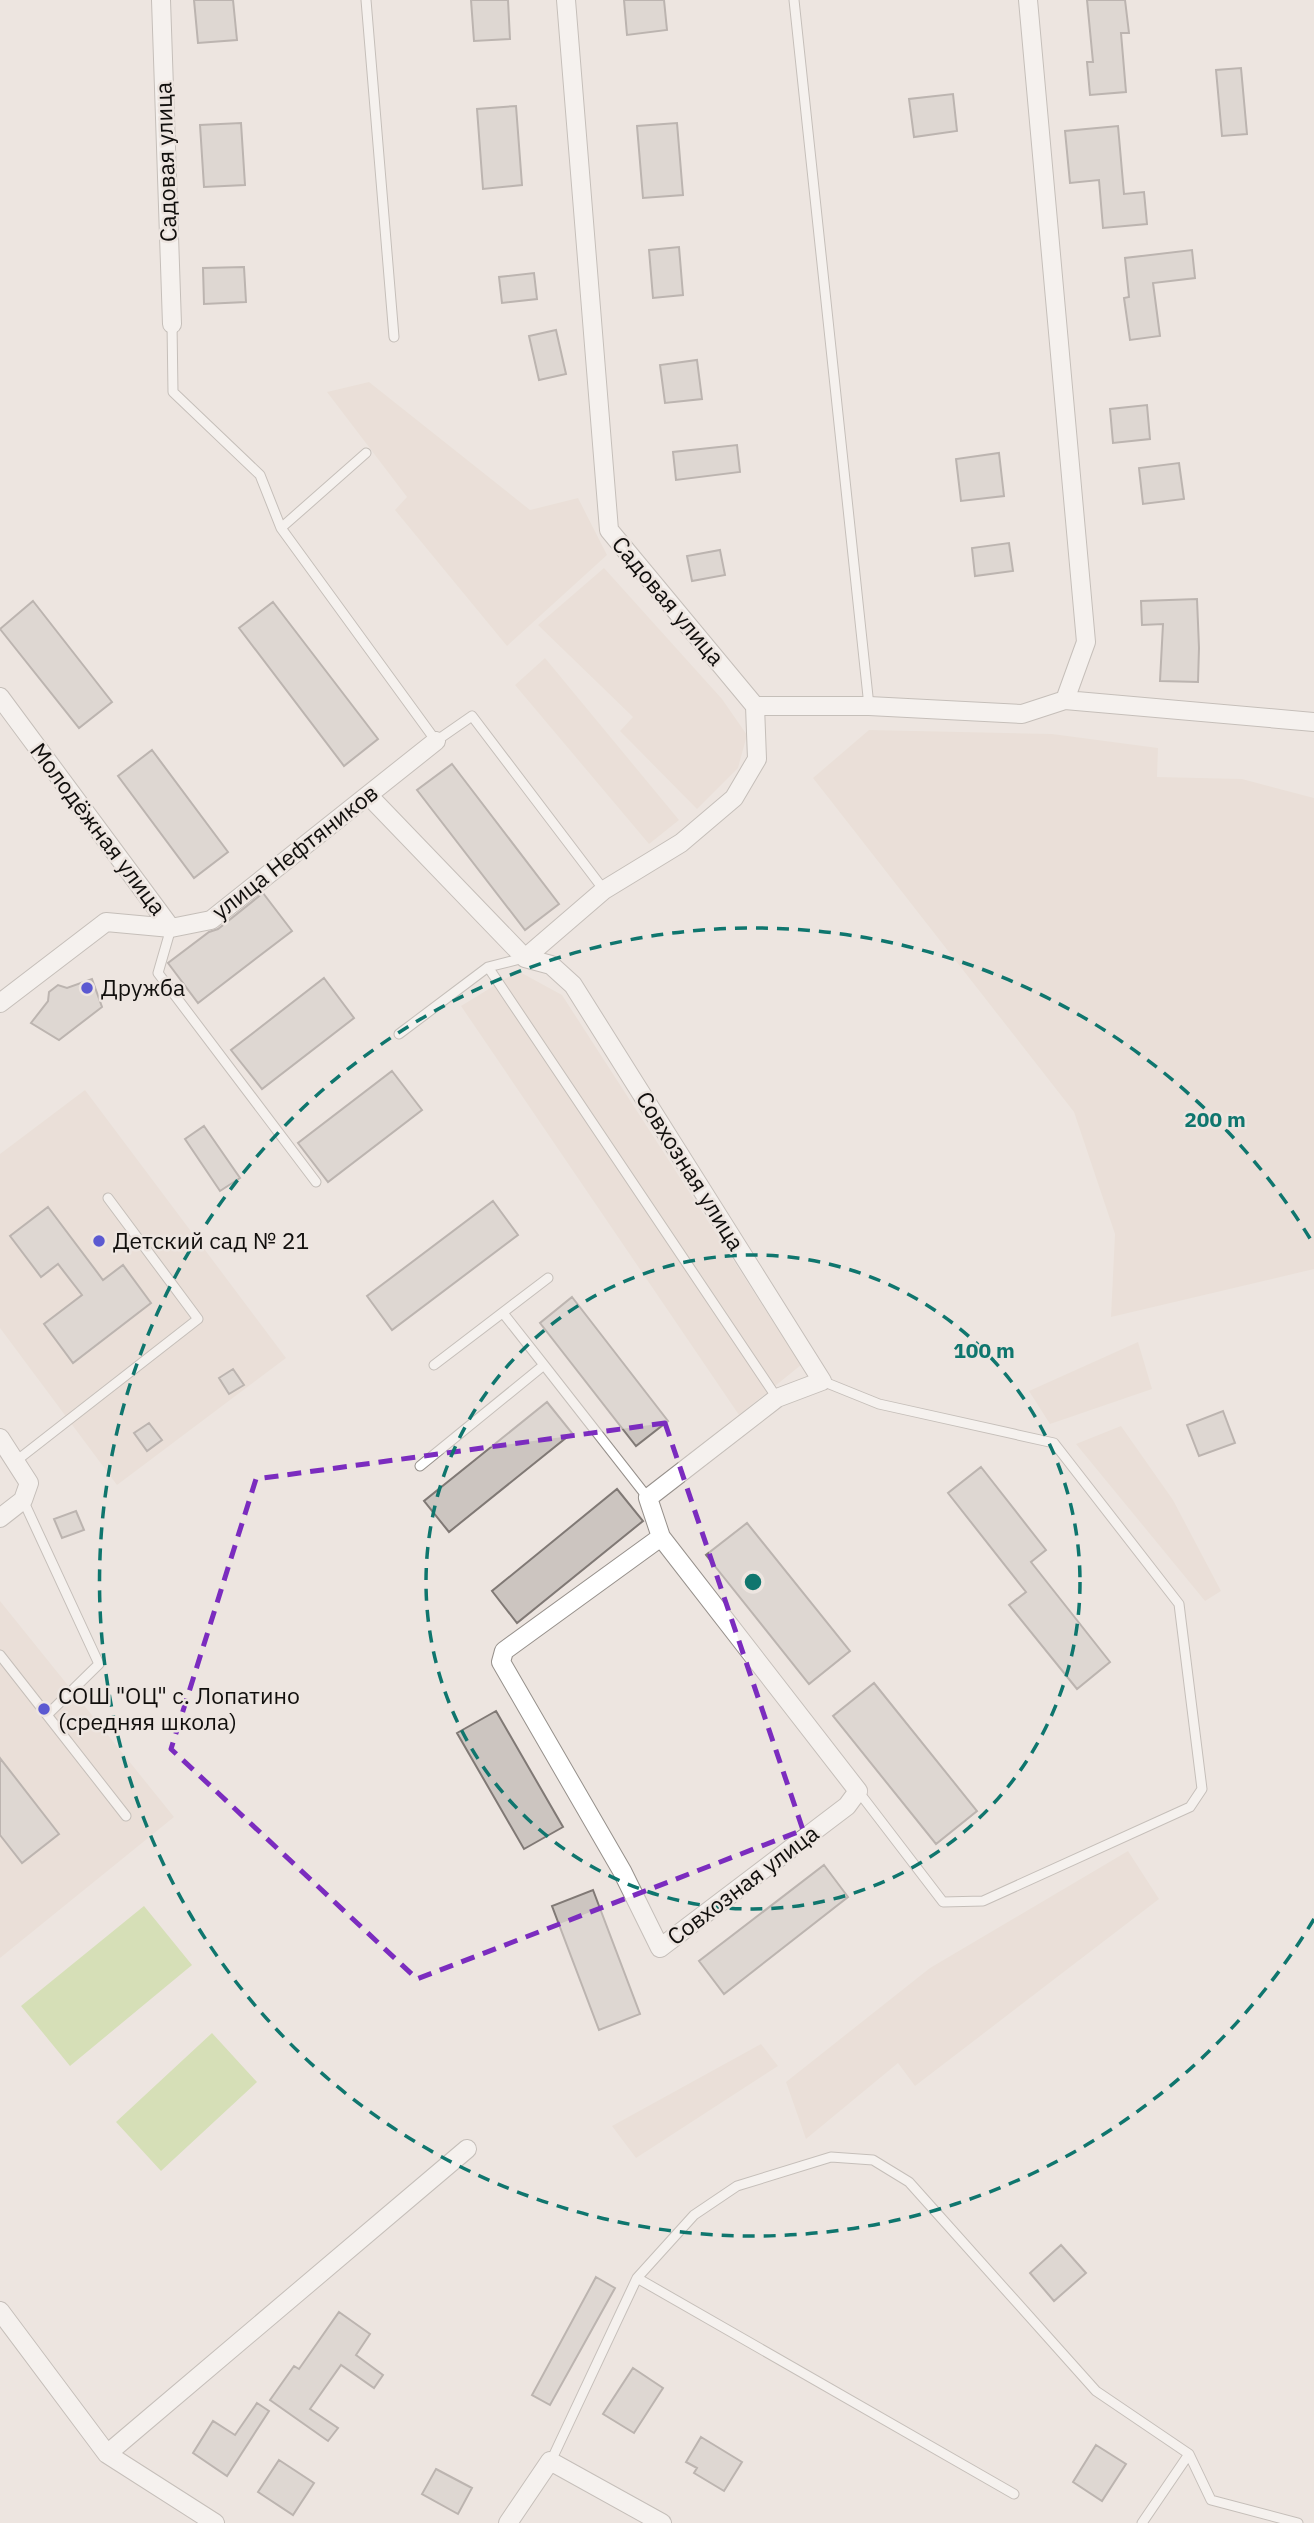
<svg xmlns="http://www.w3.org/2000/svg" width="1314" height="2523" font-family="'IBM Plex Sans',sans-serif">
	<rect width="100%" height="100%" fill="#ede5e0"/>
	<path fill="#e6d8ce" d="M369,382L530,510L578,498L607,555L507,646L395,510L407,497L327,392Z
		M604,568L722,699L747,735L738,768L697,809L620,731L633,717L538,625Z
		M545,658L679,820L649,844L515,685Z
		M869,730L1052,734L1158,748L1157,777L1242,779L1314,798V1269L1111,1317L1115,1234L1074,1112L813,778Z
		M518,971L562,995L801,1365L739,1415L461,1006Z
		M85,1090L286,1358L117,1485L0,1328V1154Z
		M1138,1342L1152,1389L1050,1424L1029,1391Z
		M1121,1426L1173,1500L1221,1591L1205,1601L1076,1444Z
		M0,1601L174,1817L0,1958Z
		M1128,1851L1159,1899L915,2086L898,2063L806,2139L786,2082L930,1968Z
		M761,2044L778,2066L636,2158L612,2126Z"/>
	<path fill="#bad786" d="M144,1906L192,1965L70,2066L21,2006Z
		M212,2033L257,2082L161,2171L116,2122Z"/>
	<path fill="#ccc5c0" stroke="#807975" stroke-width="2" d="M194,0H233L237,40L198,43Z
		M471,0H508L510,39L474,41Z
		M624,0H664L667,30L627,35Z
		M1087,0H1125L1129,33H1121L1126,92L1090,95L1087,62H1093Z
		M1241,68L1247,134L1222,136L1216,70Z
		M953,94L957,131L914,137L909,99Z
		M516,106L522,185L483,189L477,109Z
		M241,123L245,185L204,187L200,125Z
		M677,123L683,195L643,198L637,126Z
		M1118,126L1124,194L1144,192L1147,224L1103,228L1099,180L1070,183L1065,131Z
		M679,247L683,295L653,298L649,250Z
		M1192,250L1195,278L1153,283L1160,336L1130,340L1124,298L1129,297L1125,258Z
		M244,267L246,302L204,304L203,268Z
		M534,273L537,299L502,303L499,277Z
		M556,330L566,374L539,380L529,336Z
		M697,360L702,399L665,403L660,365Z
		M1147,405L1150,439L1113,443L1110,409Z
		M737,445L740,472L676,480L673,452Z
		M999,453L1004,496L961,501L956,459Z
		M1179,463L1184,499L1143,504L1139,468Z
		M1009,543L1013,571L975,576L972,548Z
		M720,550L725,575L692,581L687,556Z
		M1197,599L1199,648L1198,682L1160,681L1163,624L1142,625L1141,601Z
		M33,601L112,702L79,728L0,629Z
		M273,602L378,739L344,766L239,628Z
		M152,750L228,852L194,878L118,776Z
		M452,764L559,904L525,930L417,790Z
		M263,893L292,931L198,1003L168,963L209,932L218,929Z
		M324,978L354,1018L262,1089L231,1050Z
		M92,979L102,1007L59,1040L31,1023L48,1001L49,992L58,985L67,988Z
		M392,1071L422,1110L328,1182L298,1143Z
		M204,1126L240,1178L220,1191L185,1139Z
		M493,1201L518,1235L392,1330L367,1296Z
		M48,1207L103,1280L123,1265L151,1303L73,1363L44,1324L82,1295L58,1264L41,1277L10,1236Z
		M572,1297L668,1421L636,1446L540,1323Z
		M233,1369L244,1385L229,1394L219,1378Z
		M547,1402L572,1433L449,1532L424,1501Z
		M1223,1411L1235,1443L1199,1456L1187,1425Z
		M149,1423L162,1440L147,1451L134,1433Z
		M981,1467L1046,1550L1031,1562L1110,1662L1077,1689L1009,1605L1026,1592L948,1493Z
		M617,1489L643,1521L517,1623L492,1591Z
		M76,1511L84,1530L62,1538L54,1519Z
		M747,1523L850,1651L809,1684L706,1555Z
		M874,1683L977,1811L936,1844L833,1716Z
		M496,1711L563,1827L524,1849L457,1733Z
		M0,1758L59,1834L22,1863L0,1835Z
		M824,1865L848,1897L724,1994L699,1961Z
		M593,1890L640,2014L599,2030L552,1906Z
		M1061,2245L1086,2273L1054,2301L1030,2273Z
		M596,2277L615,2288L550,2405L532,2395Z
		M339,2312L370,2334L356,2355L383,2375L374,2388L341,2365L310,2409L338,2428L328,2441L270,2400L294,2366L299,2369Z
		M633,2368L663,2388L634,2433L603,2414Z
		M257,2403L269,2411L227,2476L193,2453L213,2421L235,2435Z
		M701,2437L742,2462L724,2491L694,2473L697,2468L686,2462Z
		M1096,2445L1126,2464L1102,2501L1073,2482Z
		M279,2460L314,2483L293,2515L258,2492Z
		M436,2469L472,2488L458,2514L422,2494Z"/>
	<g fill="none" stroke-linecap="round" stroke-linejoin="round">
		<g stroke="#96908b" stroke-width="11">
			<path id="lane" d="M366,0L394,337
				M794,0L869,706
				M172,324L173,392L260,475L281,528
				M366,453L281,528L436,741L472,716L604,890
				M171,928L158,973L316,1182
				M488,967L777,1398
				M399,1034L488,967L524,958
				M503,1313L544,1365
				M434,1365L548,1278
				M822,1381L879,1404L1054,1443L1179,1604L1202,1789L1190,1807L983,1901L943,1902L858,1791
				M16,1461L198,1319L108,1198
				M420,1466L544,1365L648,1498
				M23,1500L99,1664L47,1715L126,1816
				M0,1655L47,1715
				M637,2278L1014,2494
				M551,2461L637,2278L694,2215L737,2186L831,2157L873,2160L909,2182L1096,2391L1189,2454L1211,2500L1298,2523
				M1142,2523L1189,2454"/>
		</g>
		<g stroke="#96908b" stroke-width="20">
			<path id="street" d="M161,0L172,324
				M0,697L171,928
				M1065,700L1314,722
				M755,706H869L1022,714L1065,700L1086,642L1028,0
				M369,796L525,958L551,965L573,985L822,1381L777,1398L648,1498L661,1537L504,1651L501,1662L622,1871L660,1948L847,1806L858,1791L661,1537
				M525,958L604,890L681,843L734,798L757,759L755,706L609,530L566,0
				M0,1003L106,922L171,928L211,920L436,741
				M0,1438L29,1483L23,1500L0,1518
				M0,2311L107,2454L215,2523
				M107,2454L467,2149
				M508,2523L550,2461L662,2523"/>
		</g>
		<use href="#lane" stroke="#fff" stroke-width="9"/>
		<use href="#street" stroke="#fff" stroke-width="18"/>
	</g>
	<path d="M0 0H1314V2523H0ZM665,1423L803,1830L417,1979L171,1749L256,1479Z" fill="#ede5e0" fill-opacity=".55" fill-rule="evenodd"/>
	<path fill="none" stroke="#7b2cbf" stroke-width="5" stroke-dasharray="14 9" stroke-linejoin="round" d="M665,1423L803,1830L417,1979L171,1749L256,1479Z"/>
	<g fill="none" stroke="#0f766e" stroke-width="3.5" stroke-dasharray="12 9">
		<circle cx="753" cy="1582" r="327"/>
		<path d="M1314 1919A654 654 0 1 1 1314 1245"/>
	</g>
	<g fill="#5b59d1" stroke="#ede5e0" stroke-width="2.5">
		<circle cx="87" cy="988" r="7"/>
		<circle cx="99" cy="1241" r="7"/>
		<circle cx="44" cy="1709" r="7"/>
	</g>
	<g text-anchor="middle" stroke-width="5" stroke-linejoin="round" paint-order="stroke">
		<g font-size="23" fill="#110f0d" stroke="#ede5e0">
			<text transform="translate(166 162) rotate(-92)" y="8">Садовая улица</text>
			<text transform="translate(668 601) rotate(50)" y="8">Садовая улица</text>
			<text transform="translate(98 829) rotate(53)" y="8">Молодёжная улица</text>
			<text transform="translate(295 852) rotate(-38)" y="8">улица Нефтяников</text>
			<text transform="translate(690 1171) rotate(58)" y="8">Совхозная улица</text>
			<text transform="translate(743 1885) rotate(-37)" y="8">Совхозная улица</text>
		</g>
		<g font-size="23" fill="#110f0d" stroke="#ede5e0" text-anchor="start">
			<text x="101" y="996">Дружба</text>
			<text x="113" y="1249">Детский сад № 21</text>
			<text x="58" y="1704">СОШ "ОЦ" с. Лопатино<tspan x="58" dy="26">(средняя школа)</tspan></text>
		</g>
	</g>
	<circle cx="753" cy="1582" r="10" fill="#0f766e" stroke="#ede5e0" stroke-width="3.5"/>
	<g font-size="21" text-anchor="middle" font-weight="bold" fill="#0f766e" stroke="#ede5e0" stroke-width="5" stroke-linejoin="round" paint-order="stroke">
		<text x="1215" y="1127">200 m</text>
		<text x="984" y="1358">100 m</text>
	</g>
</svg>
